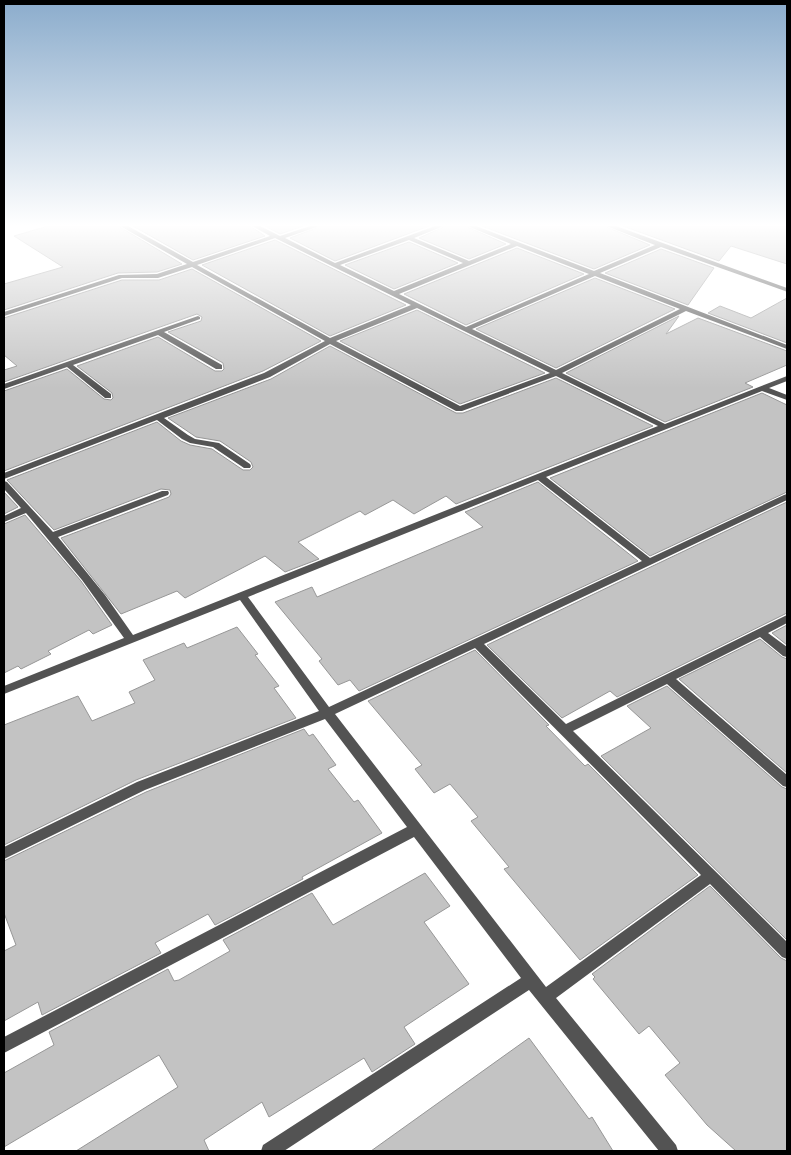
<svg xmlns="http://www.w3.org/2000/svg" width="791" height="1155" font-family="Raleway,sans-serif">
	<rect width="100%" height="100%" fill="#fff"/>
	<path fill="#c3c3c3" stroke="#979797" d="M48,226H118L182,264L157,272L118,273L4,310V284L63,267L14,236Z
		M133,226H250L265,236L193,260Z
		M265,226H303L280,234Z
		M322,226H429L335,261L290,238Z
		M446,226H465L506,244L469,259L419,238Z
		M482,226H604L650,245L594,269Z
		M623,226H787V264L731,246L719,261Z
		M275,240L406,305L330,336L202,265Z
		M409,242L458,263L394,289L345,265Z
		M517,248L584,274L466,325L404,294Z
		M661,249L714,268L688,305L605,273Z
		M192,269L321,341L263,371L4,471V391L67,369L104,399L111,400L113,398L112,393L77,366L158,337L215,371H222L224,369L223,363L168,332L201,321L202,317L197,314L4,382V370L17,366L4,355V318L122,280H159Z
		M595,278L675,309L556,368L476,329Z
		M787,298V343L708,313L720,306L751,318Z
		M417,310L545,373L460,404L340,341Z
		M679,316L666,334L698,318L787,351V365L745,383L753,387L665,422L566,373Z
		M330,346L456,413H463L556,378L653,426L456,504L446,496L414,514L393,500L365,515L360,511L298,542L319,559L285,572L265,556L185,598L177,591L121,614L61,538L169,497L171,494L170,490L161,489L54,530L7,480L157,422L181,441L190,445L212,449L243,470H250L253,467L251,462L220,441L196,437L168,418L271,379Z
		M762,393L787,405V492L650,556L550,478Z
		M538,482L638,561L359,691L350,680L338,685L319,661L322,659L275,602L312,587L317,597L483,527L465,512Z
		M4,492L18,507L4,514Z
		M787,502V613L617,697L610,691L562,718L487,645Z
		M25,515L81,581L112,625L93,634L89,630L48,651L51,654L21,669L18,666L4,673V524Z
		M787,625V645L772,633Z
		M237,627L258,654L255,655L279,686L274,688L296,718L136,780L4,845V725L78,696L92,721L135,703L129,692L155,680L143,660L184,643L187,648Z
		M760,639L782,657L787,659V773L679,679Z
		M475,650L549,725L546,726L585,766L588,764L698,875L580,960L504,869L509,867L471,821L478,817L450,784L434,793L415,769L422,765L368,701Z
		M667,686L782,787L787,789V940L601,756L651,728L627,706Z
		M304,729L309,736L313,734L336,765L328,769L354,802L358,800L382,833L302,877L303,879L215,925L208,914L155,943L161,953L42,1015L38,1002L4,1021V951L16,945L4,913V861L146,792Z
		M425,873L450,906L424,922L469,984L404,1027L415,1044L372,1072L364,1058L269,1117L262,1102L204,1140L209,1151H76L178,1087L159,1055L4,1147V1073L54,1045L49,1032L168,969L174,981L179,980L230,951L223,940L312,893L333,925Z
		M710,886L781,958L787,961V1151H736L707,1125L665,1075L680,1063L649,1026L639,1034L593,979L595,977L592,974Z
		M529,1038L589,1119L592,1117L613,1151H371Z"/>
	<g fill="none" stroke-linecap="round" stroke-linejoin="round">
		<path fill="#535353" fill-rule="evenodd" d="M120,226H128L193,262L270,236L252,226H260L280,236L310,226H320L285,238L335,263L435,226H444L414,238L469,261L511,244L467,226H476L594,271L655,245L606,226H616L787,288V292L785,291L661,247L600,273L787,345V349L686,311L562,373L665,424L787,376V381L769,388L787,395V400L762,391L546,477L650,558L784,495L787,494V500L484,644L566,724L787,615V623L768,633L787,647V657L783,656L760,637L676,679L787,775V787L783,786L667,684L573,731L787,942V959L782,957L710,884L556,998L676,1145L678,1151H659L529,990L284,1151H261L263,1145L521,978L414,837L4,1053V1037L407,827L325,719L145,790L4,859V847L137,782L319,711L240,600L4,694V686L124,638L82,580L26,513L4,522V516L21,508L4,489V481L7,482L53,532L162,491H168L169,493L168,495L58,537L105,595L133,635L658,426L556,376L462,411H456L330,344L270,377L164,418L188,435L195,439L219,443L250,464L251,466L250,468H244L213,447L190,443L182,439L157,420L4,479V473L264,373L325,341L192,267L158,278H122L4,316V312L119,275L157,274L187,264ZM275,238L411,305L330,338L197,265ZM409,240L463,263L394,291L340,265ZM517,246L589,274L466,327L399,294ZM595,276L680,309L556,370L472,329ZM417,308L550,373L460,406L336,341ZM538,480L642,561L329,707L248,597ZM475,648L701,875L546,987L335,714Z
			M198,316L200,317V319L164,332L222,365V369H216L158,335L73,365L111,394V398H105L67,367L4,389V384Z"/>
	</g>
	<linearGradient id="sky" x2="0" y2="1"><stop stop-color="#8baccc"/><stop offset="0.58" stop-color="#fff"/><stop offset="1" stop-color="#fff" stop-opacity="0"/></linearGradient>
	<rect width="791" height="388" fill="url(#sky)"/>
	<rect width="791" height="1155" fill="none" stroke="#000000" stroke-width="10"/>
</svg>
